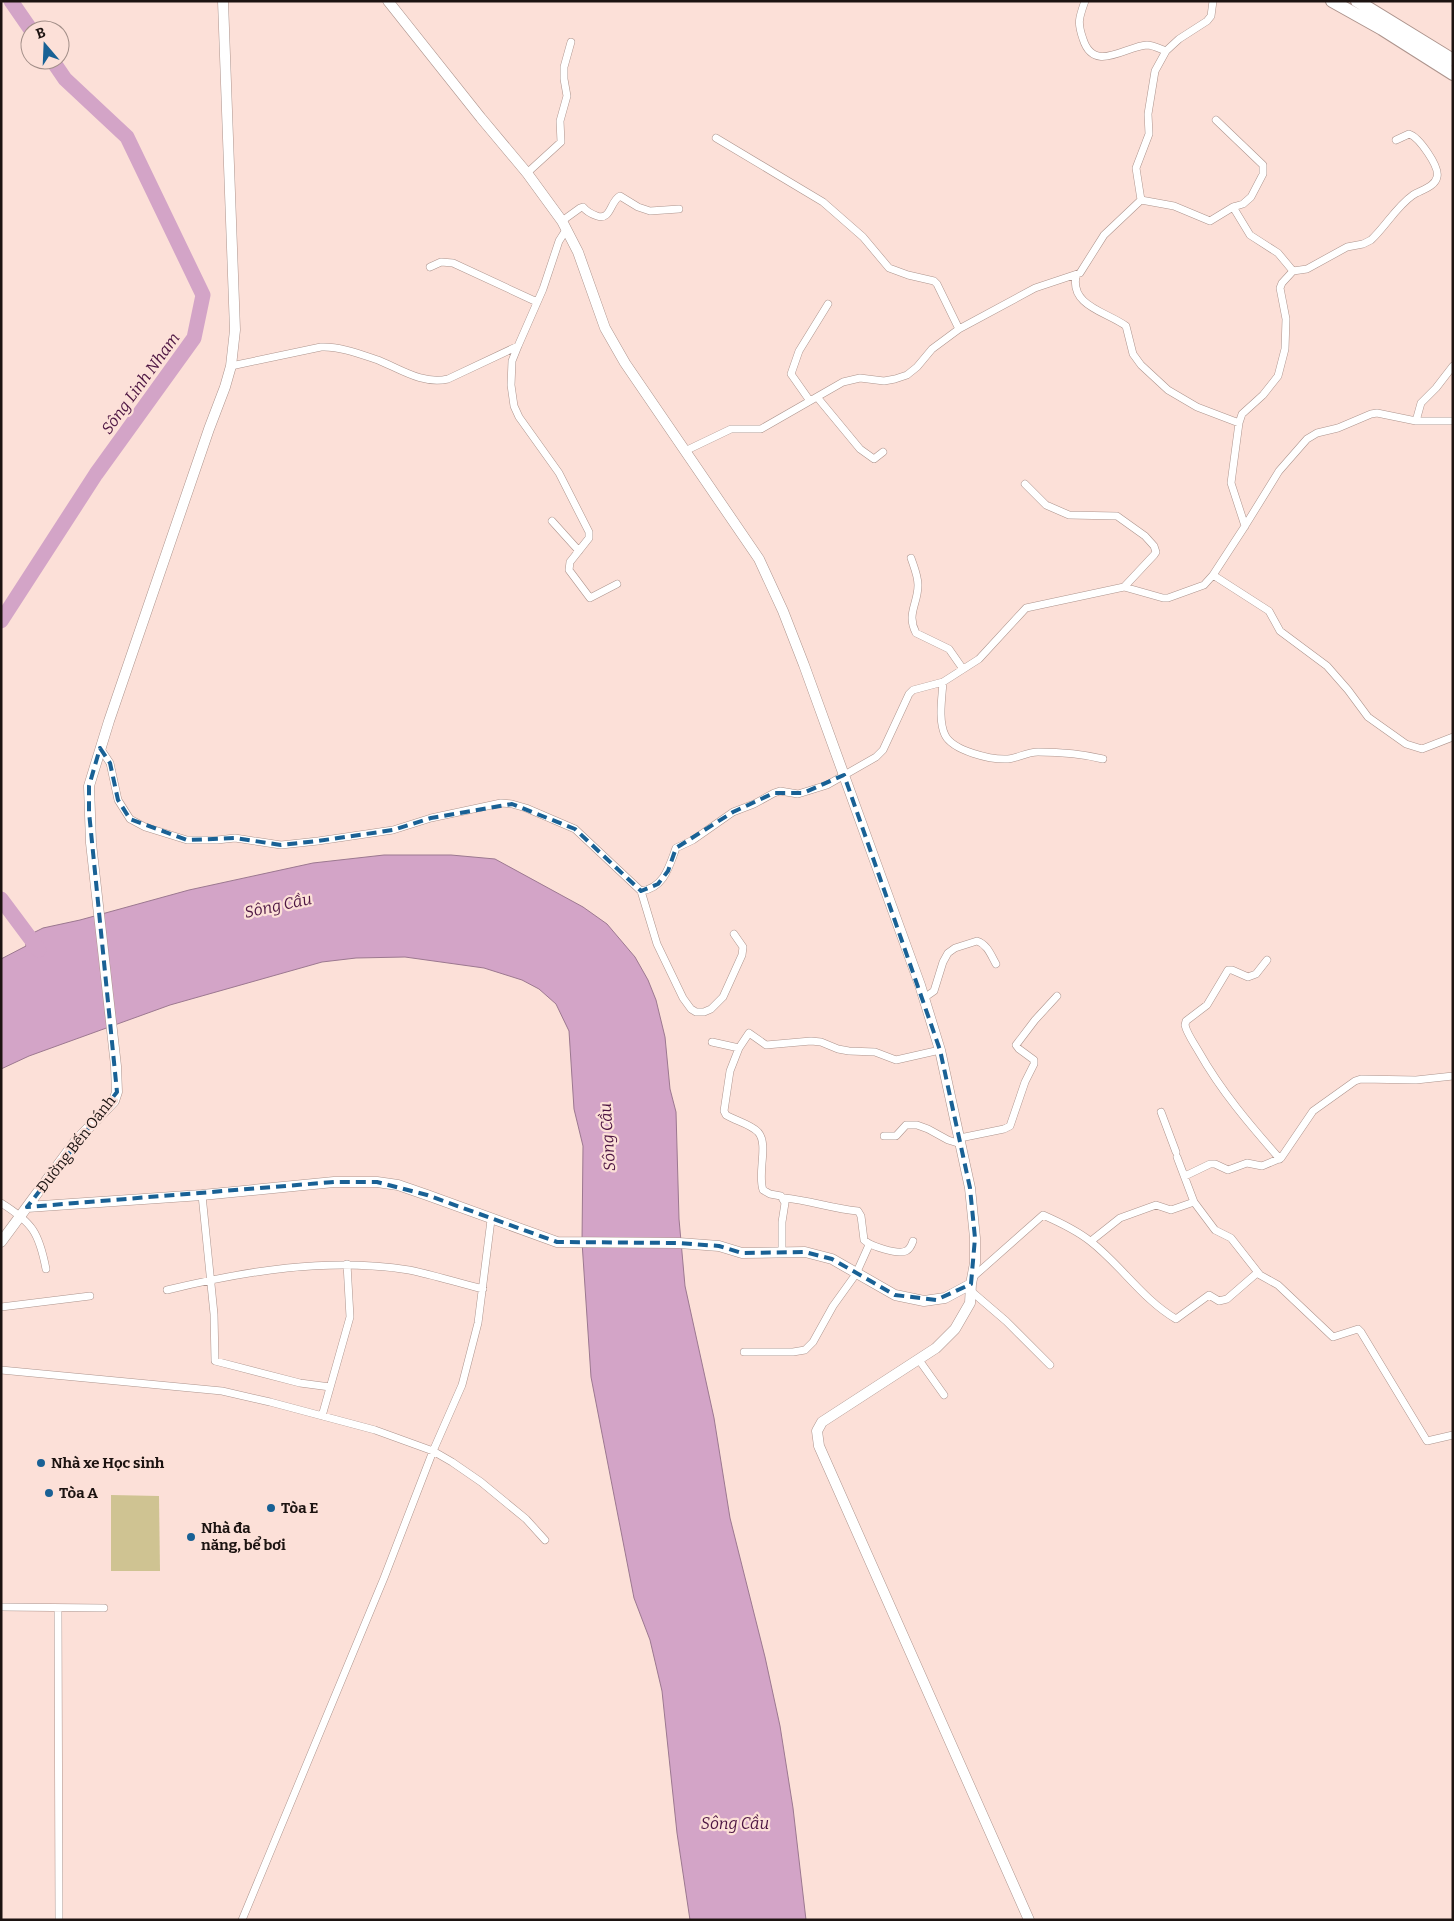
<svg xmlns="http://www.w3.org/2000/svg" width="1454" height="1921" font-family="Bitter,serif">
	<rect width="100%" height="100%" fill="#fce0d8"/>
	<path fill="#cfc392" d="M111,1495L159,1496L160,1571H111Z"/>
	<path fill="#d3a4c7" stroke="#9c7890" d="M384,855H451L495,859L583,907L607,924L635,957L648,980L656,1000L665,1037L670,1089L676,1112L679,1219L685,1286L714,1418L730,1518L765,1657L780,1726L793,1808L806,1920H690L677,1833L662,1691L650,1640L634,1598L591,1377L582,1242L583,1146L574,1109L569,1031L556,1004L539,989L522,980L484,968L405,957L356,958L322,962L170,1005L29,1056L1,1069V959L26,946L25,937L43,928L80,920L189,890L313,863Z"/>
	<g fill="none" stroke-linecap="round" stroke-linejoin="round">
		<path stroke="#d3a4c7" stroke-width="15" d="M11,1L31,30
			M1,621L96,474L194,338L203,295L127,137L65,79L52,60
			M1,899L39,950"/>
		<g stroke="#ad948d" stroke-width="8">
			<path id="street" d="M1085,1C1079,18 1077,22 1083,39C1094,74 1126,46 1147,45C1153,45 1160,49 1166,51
				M716,138L823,202L863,237L889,268L908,275L934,281L937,284L959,329
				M527,173L561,142L560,121L567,96L564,79V67L571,42
				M1141,200L1174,206L1210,221L1233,207L1243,204L1251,197L1263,174V165L1216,120
				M1233,207L1250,235L1278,253L1293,271
				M562,221L580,208L583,207C587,212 591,214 597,216C611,221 610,201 620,196L638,207L650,211L679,209
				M566,230L559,241L543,289L518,346L512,361L511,385L514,406L519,417L559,473L589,532V538L570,562L569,570L590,598L617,584
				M430,267L441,262L453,263L537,302
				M1076,276C1070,306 1107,312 1126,326L1133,354L1141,365L1168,390L1197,407L1239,423
				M231,366L321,347C339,346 360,354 378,360C400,369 423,385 448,379L518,346
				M817,397L860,449L874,459L883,452
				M810,401L791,374L799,351L828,304
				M1416,421L1421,403L1436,388L1453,366
				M685,451L731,429H761L843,382L860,378L884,381L895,379L907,375L917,367L932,349L959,329L1035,288L1080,273L1104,235L1141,200L1136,168L1149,134L1148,114L1155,71L1166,51L1179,39L1207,21L1211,16L1213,1
				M1025,484L1046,505L1069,515L1117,516L1145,536L1154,546L1156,552L1154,555L1124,587
				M552,521L579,551
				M1245,526L1231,483L1239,423L1242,414L1263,395L1278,376L1285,349L1286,319L1280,288L1282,283L1293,271L1307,269L1347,247L1363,244L1371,240C1386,226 1396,207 1413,195C1421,190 1435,187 1437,177C1440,167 1419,137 1409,134L1396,140
				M911,558C914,567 918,576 918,585C918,604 906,614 916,633L949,649L963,669
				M1213,575L1269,611L1280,631L1327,666L1348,690L1368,717L1406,744L1422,749L1453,737
				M943,682C942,698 938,720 945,735C953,751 991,760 1008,759C1018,758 1027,752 1038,752C1059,752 1083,754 1103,759
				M100,748L110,763L118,800L130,819L145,827L187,840H217L235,838L281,845L318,841L393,830L431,818L501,803L512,804L526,808L575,829L641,891L657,944L683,998L691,1009L696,1012H704L711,1009L723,997L742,955L743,947L734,934
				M641,891C664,888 669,867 676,848L693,840L733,812L754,804L774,793L780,791L798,794L827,785L876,757L883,750L909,694L913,690L943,682L979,659L1026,608L1124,587L1163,598H1168L1204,585L1213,575L1245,526L1279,471L1307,439L1317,433L1338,428L1371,414L1377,413L1416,421H1453
				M1267,960L1256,974L1248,977L1232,970H1228L1207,1005L1186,1021L1185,1025C1187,1034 1194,1043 1199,1052C1221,1091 1250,1125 1280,1159
				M924,998L934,991L943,962L948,953L955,948L977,941C987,944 991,955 996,964
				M712,1042L739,1048L749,1033L766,1045L811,1041L821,1042L838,1049L849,1051L875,1052L896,1060L940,1050
				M739,1048L730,1071L724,1111L726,1115C736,1121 750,1124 758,1132C769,1144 757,1173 763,1190L770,1194L781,1196L785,1203L782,1222V1252
				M1161,1112L1176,1152
				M884,1136H896L906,1125H917L928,1129L948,1140L961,1144
				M960,1138L1004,1129L1010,1126L1025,1082L1034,1064V1060L1019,1049L1016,1045L1035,1020L1057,996
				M1177,1157L1194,1202L1215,1230L1231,1238L1260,1275L1278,1285L1333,1337L1358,1329L1361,1332L1427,1441L1453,1435
				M1185,1176L1210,1164H1215L1228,1170L1247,1163L1262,1166L1281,1158L1313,1111L1355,1081L1361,1079L1416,1080L1453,1076
				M202,1195L214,1314L215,1361L300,1383L330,1387
				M784,1198C809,1200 833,1209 858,1211L861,1216L864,1240C870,1246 898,1255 906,1251C910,1249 912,1244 913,1241
				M1,1203C33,1223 39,1233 46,1269
				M1091,1241L1120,1218L1156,1205L1171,1210L1194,1202
				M973,1277L1043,1215C1059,1222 1076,1230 1090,1241C1121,1265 1142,1299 1176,1319L1209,1295L1219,1301L1227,1299L1257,1273
				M167,1290C246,1271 328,1257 409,1270C434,1275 458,1283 483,1289
				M971,1291L1006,1321L1050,1365
				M1,1307L90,1296
				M744,1352H793L805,1350L813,1342L833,1306L856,1274L869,1245
				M919,1360L944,1395
				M1,1370L222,1391L270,1402L375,1430L433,1451L452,1462L481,1482L526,1519L545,1540
				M322,1416L350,1317L347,1264
				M1,1607L104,1608
				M58,1608L59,1920
				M242,1920L384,1578L433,1451L462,1385L478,1323L491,1220"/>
		</g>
		<g stroke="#ad948d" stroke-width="11">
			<path id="secondary" d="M388,1L481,118L527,173L562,221L578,252L605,328L625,363L759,559L783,611L804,665L920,985L940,1050L970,1188L975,1238V1263L971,1284L970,1303L955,1329L936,1348L822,1422L817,1431L819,1446L1029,1920
				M27,1207L202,1195L334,1182H377L398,1185L427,1195L557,1242L679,1243L719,1246L742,1253L805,1252L832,1259L895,1295L924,1301L945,1298L971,1284
				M1,1242L75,1142L114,1101L117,1092L116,1066L91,843L89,786L109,721L209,429L225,387L231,366L235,330L223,1"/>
		</g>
		<g stroke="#ad948d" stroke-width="14">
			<path id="highway" d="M1332,1L1382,29L1453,74
				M1357,1L1453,60"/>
		</g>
		<use href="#street" stroke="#fff" stroke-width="7"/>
		<use href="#secondary" stroke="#fff" stroke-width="10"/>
		<use href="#highway" stroke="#fff" stroke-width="12"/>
	</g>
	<path fill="none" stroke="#196195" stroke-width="4" stroke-dasharray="10 6" stroke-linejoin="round" d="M100,748L110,763L118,800L130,819L187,840L235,838L281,845L318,841L393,830L431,818L512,804L575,829L641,891L658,884L668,871L676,848L733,812L774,793H803L844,775L940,1050L970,1188L975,1238L971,1284L936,1300L895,1295L832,1259L805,1252L742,1253L719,1246L679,1243L557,1242L427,1195L377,1182H334L27,1207L117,1092L89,812V786Z"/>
	<g fill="#196195" stroke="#fce0d8" stroke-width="2">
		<circle cx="41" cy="1463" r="5"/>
		<circle cx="49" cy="1493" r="5"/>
		<circle cx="271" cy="1508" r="5"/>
		<circle cx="191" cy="1537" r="5"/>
	</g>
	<g text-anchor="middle" stroke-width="4.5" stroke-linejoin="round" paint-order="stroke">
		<g font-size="15" fill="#1c1311" stroke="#fce0d8">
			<text transform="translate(76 1144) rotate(-52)" y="5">Đường Bến Oánh</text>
		</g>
		<g font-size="15" font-weight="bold" fill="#1c1311" stroke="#fce0d8" text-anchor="start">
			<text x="51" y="1468">Nhà xe Học sinh</text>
			<text x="59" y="1498">Tòa A</text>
			<text x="281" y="1513">Tòa E</text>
			<text x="201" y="1533">Nhà đa<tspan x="201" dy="17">năng, bể bơi</tspan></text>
		</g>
		<g font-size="16" font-style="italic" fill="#4d1542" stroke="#fce0d8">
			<text transform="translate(140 383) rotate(-54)" y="6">Sông Linh Nham</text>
			<text transform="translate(278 905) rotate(-12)" y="6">Sông Cầu</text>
			<text transform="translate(607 1137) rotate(-94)" y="6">Sông Cầu</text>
			<text x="735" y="1829">Sông Cầu</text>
		</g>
	</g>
	<rect width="1454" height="1921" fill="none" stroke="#1c1311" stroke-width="5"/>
	<g transform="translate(45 45) rotate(341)"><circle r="24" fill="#fce0d8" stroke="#a28e88"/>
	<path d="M0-4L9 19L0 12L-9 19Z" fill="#196195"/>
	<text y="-8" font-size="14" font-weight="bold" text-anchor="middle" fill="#1c1311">B</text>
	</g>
</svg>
